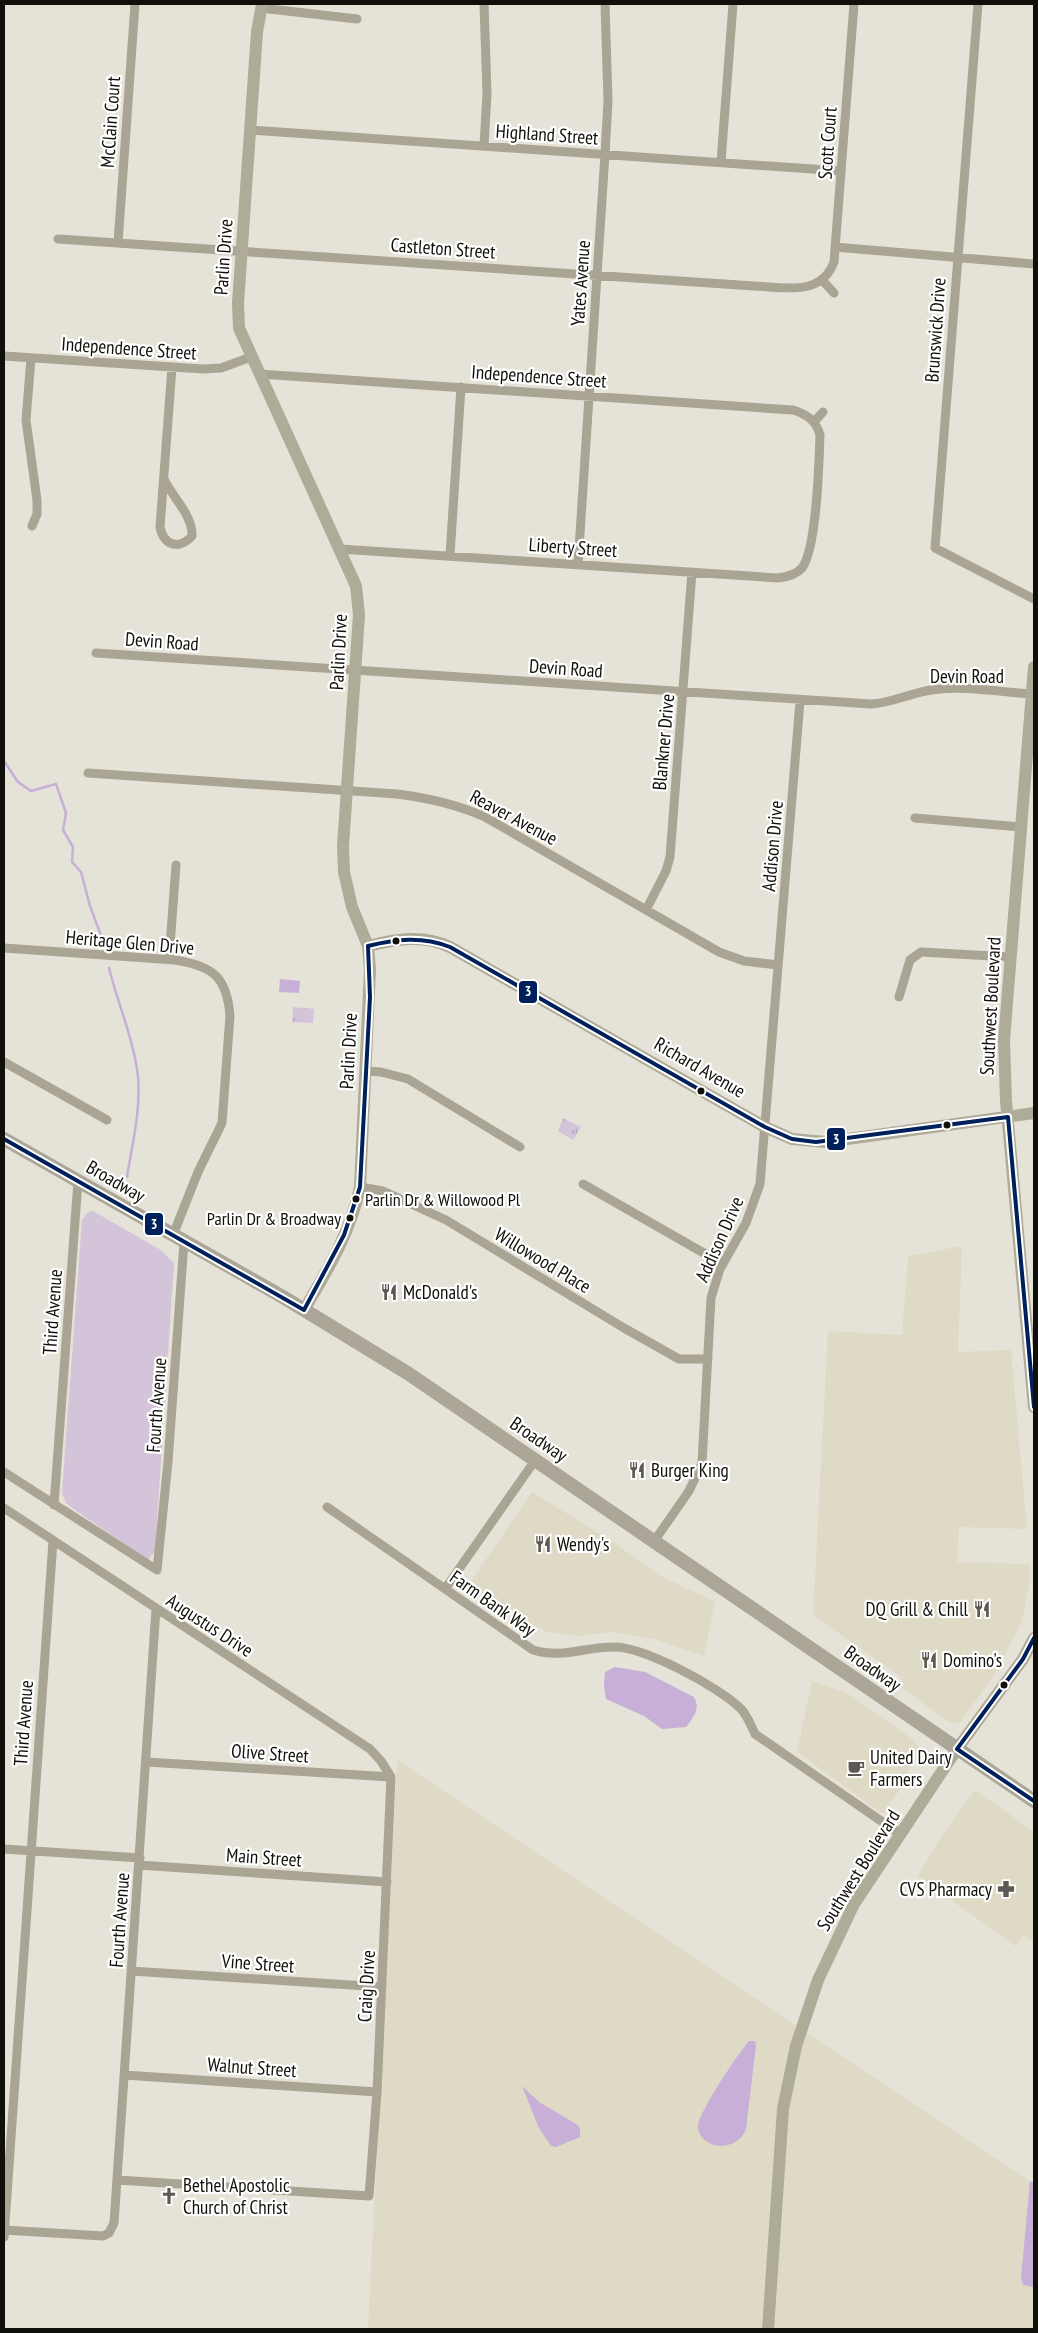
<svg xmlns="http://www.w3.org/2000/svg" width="1038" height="2333" font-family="'PT Sans Narrow',sans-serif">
	<defs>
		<pattern id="park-tufts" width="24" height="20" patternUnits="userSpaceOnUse" patternTransform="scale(1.25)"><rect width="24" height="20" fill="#d3c4d9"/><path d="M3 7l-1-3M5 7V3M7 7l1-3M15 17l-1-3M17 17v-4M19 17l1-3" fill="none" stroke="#b4a7b9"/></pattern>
	</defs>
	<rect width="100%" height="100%" fill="#e5e2d7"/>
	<path fill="#dfdac6" d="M962,1246L958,1352L1011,1350L1027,1529L959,1527L957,1562L1029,1564L1030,1580L1022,1622L994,1675L959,1724L948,1721L898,1685L902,1678L813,1615L828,1331L902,1335L908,1256Z
		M532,1492L613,1542L661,1576L715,1602L704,1656L654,1639L611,1632L577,1636L548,1632L514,1616L469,1584Z
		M812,1681L847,1693L914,1740L918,1748L916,1755L901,1788L883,1814L797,1752Z
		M397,1760L1034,2184V2329H368Z
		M975,1790L1034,1832V1942L1023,1935L1015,1946L918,1876L939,1840Z"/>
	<path fill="#d3c4d9" d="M93,1211L161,1250L174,1263L155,1551L148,1560L75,1510L66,1503L62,1492L82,1220L88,1212Z"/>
	<path fill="url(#park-tufts)" d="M293,1007L314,1009L313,1023L292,1022Z
		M563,1118L581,1127L573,1140L558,1131Z"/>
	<path fill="#c8afd8" d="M280,979L300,981L299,993L279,992Z
		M615,1667L645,1672L694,1697C701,1709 693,1718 686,1727L662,1729L644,1716L606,1699L604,1687L605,1672Z
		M749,2041H755L756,2046L746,2129C736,2155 699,2148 698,2127C697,2115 739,2052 749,2041Z
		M522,2086L539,2102L576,2124L580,2128V2137L556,2147L551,2146L539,2128Z
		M1030,2181L1034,2182V2287L1023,2285L1021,2278Z"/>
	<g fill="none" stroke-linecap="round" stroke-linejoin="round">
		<path stroke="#c8afd8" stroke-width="2.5" d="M4,761L18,782L31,791L56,784L66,813L63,830L73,847L72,862L81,872L90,906L103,941
			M109,968C118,1004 134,1040 138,1077C141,1110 132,1145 127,1177"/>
		<path stroke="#a9a493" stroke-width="9" d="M978,4L935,548L1034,599
			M261,8L357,19
			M251,130L841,171
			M484,146L487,94L484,4
			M721,162L733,4
			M58,239L754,286C784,287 821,297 834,262L854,4
			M118,243L135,4
			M835,247L1034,264
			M823,281L834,293
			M4,356L203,369L221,368L251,357
			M31,358L26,420L37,500V514L32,526
			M259,374L793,410C806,414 816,420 820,435C819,462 817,548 802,568C796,575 787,577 778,578L340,549
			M814,422L823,412
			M164,479C172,497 193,515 192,536C179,550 164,546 160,527L172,367
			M450,555L461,387
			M578,564L605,154L608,101L605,4
			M96,653L871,704C892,703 910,693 931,690C964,685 998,692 1031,694
			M88,773L397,794C429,798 456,804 485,817L719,952L744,961L778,965
			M915,818L1020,827
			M646,910L666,871L670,857L692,572
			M4,948L175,960C212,966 227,976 230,1016L222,1123L198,1172L173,1235
			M169,959L176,865
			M899,997L910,960L921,952L1010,957
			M4,1062L107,1120
			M365,1071L381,1072L408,1079L520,1147
			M583,1184L723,1264
			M360,1187L383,1191L446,1220L624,1328L679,1359H708
			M4,1472L157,1570L168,1462L184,1242
			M54,1505L78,1181
			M327,1507L533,1650C562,1659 584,1647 613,1647C643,1646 719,1687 740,1708C747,1714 751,1726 755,1734L900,1834
			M4,1508L370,1749L381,1761L391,1777
			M655,1540L689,1491L702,1463L711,1298L720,1269L746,1223L760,1184L800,701
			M445,1589L536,1459
			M147,1762L391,1777
			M4,1849L140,1858
			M139,1865L387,1882
			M131,1971L382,1987
			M124,2075L377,2092
			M117,2180L369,2196L377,2092L391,1777
			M4,2230L103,2236L109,2233L114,2223L156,1609
			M4,2237L53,1541"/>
		<path stroke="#afab99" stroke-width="12" d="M262,4L257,32L238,303L239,328L356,586L359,615L343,846L344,872L352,907L368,946L370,970L360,1187C351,1232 327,1271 304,1310
			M1034,667L1004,1040L1006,1101L1034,1407
			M368,946C396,939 423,934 450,947L765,1127L792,1139L826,1142L1034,1113
			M768,2329L783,2109L796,2046L818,1980L854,1904L957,1749L1023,1659L1034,1638"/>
		<path stroke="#aba697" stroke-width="14" d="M4,1139L283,1297L409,1374L1034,1801"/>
		<g stroke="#fff" stroke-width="8">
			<path id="bus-1" d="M368,946C396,939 422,936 450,947L765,1127L792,1139L816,1142L1008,1117
				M1008,1117L1034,1407
				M4,1139L304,1310
				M304,1310L344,1235L360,1187L370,997L368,946
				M957,1749L1023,1659L1034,1638
				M957,1749L1034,1801"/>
		</g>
		<use href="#bus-1" stroke="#00205b" stroke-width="4"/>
	</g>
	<defs>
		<g id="restaurant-bare" transform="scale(1.35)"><path d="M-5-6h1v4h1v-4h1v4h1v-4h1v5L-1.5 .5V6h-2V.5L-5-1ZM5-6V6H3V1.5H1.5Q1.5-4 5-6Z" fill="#5b5951" stroke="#fff" stroke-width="2.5" paint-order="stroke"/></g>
		<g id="cafe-bare" transform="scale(1.35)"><path d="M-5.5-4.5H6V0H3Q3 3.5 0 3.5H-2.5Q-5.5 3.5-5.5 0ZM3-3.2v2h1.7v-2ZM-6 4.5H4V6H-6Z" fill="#5b5951" stroke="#fff" stroke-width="2.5" paint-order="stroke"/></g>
		<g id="pharmacy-bare" transform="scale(1.35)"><path d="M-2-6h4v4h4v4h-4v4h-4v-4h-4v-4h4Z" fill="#5b5951" stroke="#fff" stroke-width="2.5" paint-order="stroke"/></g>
		<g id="church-bare" transform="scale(1.35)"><path d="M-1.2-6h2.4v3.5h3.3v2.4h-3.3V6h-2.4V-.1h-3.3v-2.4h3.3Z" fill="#5b5951" stroke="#fff" stroke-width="2.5" paint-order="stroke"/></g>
	</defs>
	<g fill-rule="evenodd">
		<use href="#restaurant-bare" x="389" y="1292"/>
		<use href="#restaurant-bare" x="637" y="1470"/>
		<use href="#restaurant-bare" x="543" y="1544"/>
		<use href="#restaurant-bare" x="982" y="1609"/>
		<use href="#restaurant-bare" x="929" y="1660"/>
		<use href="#cafe-bare" x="856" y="1768"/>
		<use href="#pharmacy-bare" x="1006" y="1889"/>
		<use href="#church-bare" x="169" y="2196"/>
	</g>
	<g fill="#110f09" stroke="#fff" stroke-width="2">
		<circle cx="396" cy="941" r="4.5"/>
		<circle cx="701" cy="1091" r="4.5"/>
		<circle cx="947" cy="1125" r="4.5"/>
		<circle cx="356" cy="1199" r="4.5"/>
		<circle cx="350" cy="1218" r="4.5"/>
		<circle cx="1004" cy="1685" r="4.5"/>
	</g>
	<g text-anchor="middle" stroke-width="4.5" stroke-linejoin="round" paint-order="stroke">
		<g font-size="18" fill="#110f09" stroke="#fff" text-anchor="start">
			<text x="365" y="1206">Parlin Dr &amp; Willowood Pl</text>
			<text x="341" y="1225" text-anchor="end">Parlin Dr &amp; Broadway</text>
		</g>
		<g font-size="19" fill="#110f09" stroke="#fff">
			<text transform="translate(110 122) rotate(-86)" y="7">McClain Court</text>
			<text transform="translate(547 134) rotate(4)" y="7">Highland Street</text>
			<text transform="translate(827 143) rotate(-86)" y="7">Scott Court</text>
			<text transform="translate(443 248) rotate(4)" y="7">Castleton Street</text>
			<text transform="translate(223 257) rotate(-86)" y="7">Parlin Drive</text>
			<text transform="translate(580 283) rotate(-86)" y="7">Yates Avenue</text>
			<text transform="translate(935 330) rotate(-86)" y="7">Brunswick Drive</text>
			<text transform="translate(129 348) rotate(4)" y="7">Independence Street</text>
			<text transform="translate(539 376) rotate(4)" y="7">Independence Street</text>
			<text transform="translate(573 547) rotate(4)" y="7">Liberty Street</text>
			<text transform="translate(162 641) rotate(4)" y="7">Devin Road</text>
			<text transform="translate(338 652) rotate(-87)" y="7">Parlin Drive</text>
			<text transform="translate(566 668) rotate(4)" y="7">Devin Road</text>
			<text x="967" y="683">Devin Road</text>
			<text transform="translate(663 742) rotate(-85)" y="7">Blankner Drive</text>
			<text transform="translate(514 817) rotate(28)" y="7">Reaver Avenue</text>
			<text transform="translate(772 846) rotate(-85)" y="7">Addison Drive</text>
			<text transform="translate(130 942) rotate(5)" y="7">Heritage Glen Drive</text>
			<text transform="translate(990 1006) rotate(-87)" y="7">Southwest Boulevard</text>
			<text transform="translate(348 1051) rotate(-87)" y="7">Parlin Drive</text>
			<text transform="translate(700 1067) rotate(30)" y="7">Richard Avenue</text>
			<text transform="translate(116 1181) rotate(30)" y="7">Broadway</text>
			<text transform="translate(719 1239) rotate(-66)" y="7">Addison Drive</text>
			<text transform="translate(543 1260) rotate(31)" y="7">Willowood Place</text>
			<text transform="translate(52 1312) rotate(-86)" y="7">Third Avenue</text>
			<text transform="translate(156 1405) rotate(-86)" y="7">Fourth Avenue</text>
			<text transform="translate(539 1439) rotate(34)" y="7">Broadway</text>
			<text transform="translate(493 1603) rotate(35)" y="7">Farm Bank Way</text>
			<text transform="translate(210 1625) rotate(33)" y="7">Augustus Drive</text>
			<text transform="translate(873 1668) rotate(35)" y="7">Broadway</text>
			<text transform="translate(23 1723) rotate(-86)" y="7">Third Avenue</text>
			<text transform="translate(270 1753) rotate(4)" y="7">Olive Street</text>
			<text transform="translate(264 1857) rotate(4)" y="7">Main Street</text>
			<text transform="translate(858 1870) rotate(-58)" y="7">Southwest Boulevard</text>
			<text transform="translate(119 1920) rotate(-86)" y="7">Fourth Avenue</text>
			<text transform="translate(258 1963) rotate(4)" y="7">Vine Street</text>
			<text transform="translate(366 1986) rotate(-87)" y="7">Craig Drive</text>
			<text transform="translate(252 2067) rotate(4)" y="7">Walnut Street</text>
		</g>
		<g font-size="19" fill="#110f09" stroke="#fff" text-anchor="start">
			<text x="403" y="1299">McDonald's</text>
			<text x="651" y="1477">Burger King</text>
			<text x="557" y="1551">Wendy's</text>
			<text x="968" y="1616" text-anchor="end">DQ Grill &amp; Chill</text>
			<text x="943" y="1667">Domino's</text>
			<text x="870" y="1764">United Dairy<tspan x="870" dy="22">Farmers</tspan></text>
			<text x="992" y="1896" text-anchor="end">CVS Pharmacy</text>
			<text x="183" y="2192">Bethel Apostolic<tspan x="183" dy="22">Church of Christ</tspan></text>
		</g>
	</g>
	<g stroke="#fff" stroke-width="2">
		<rect x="518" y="980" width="20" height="24" rx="5" fill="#00205b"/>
		<rect x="826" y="1127" width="20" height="24" rx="5" fill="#00205b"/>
		<rect x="144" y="1212" width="20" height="24" rx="5" fill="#00205b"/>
	</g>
	<g font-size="14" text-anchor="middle" font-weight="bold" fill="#fff">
		<text x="528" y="996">3</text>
		<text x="836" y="1144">3</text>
		<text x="154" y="1229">3</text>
	</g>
	<rect width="1038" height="2333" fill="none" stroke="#110f09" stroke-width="10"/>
</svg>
